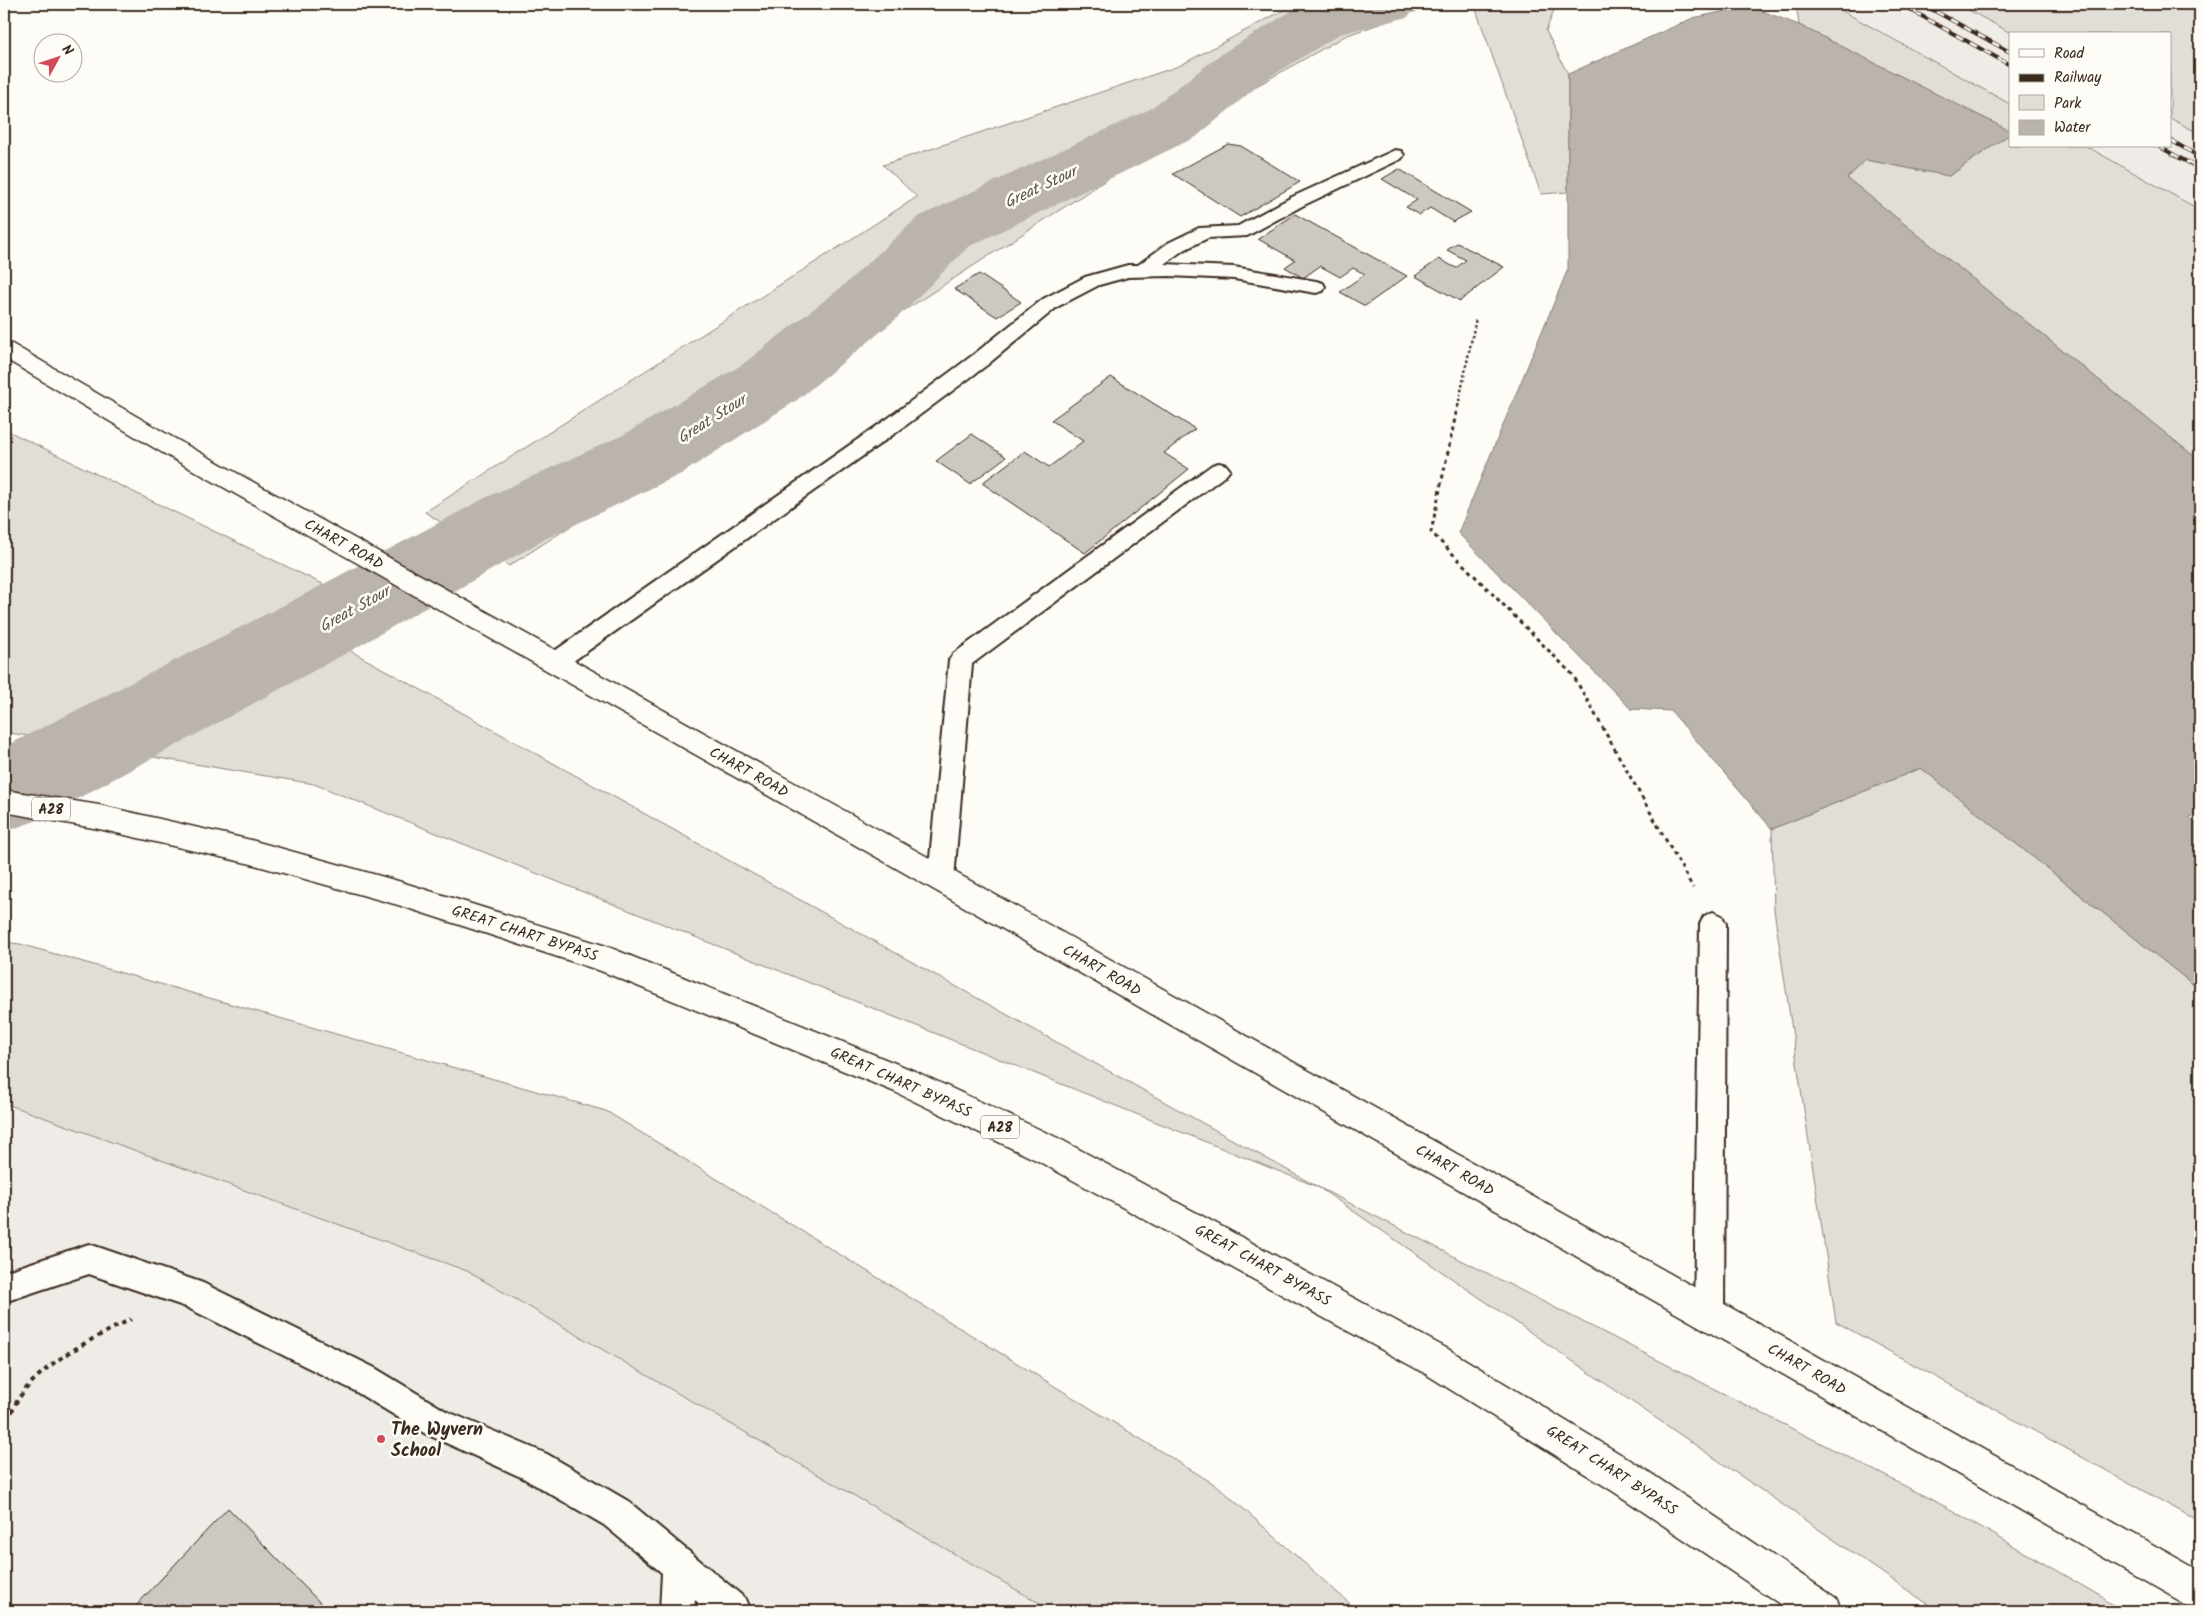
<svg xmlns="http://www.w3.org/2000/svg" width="2204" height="1615" font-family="Kalam,sans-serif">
	<rect width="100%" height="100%" fill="#fdfcf7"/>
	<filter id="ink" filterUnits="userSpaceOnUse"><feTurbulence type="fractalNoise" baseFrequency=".02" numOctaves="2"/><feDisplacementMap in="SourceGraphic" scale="10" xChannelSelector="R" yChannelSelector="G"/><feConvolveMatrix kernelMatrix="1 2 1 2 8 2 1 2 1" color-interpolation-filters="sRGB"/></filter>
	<g filter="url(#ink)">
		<path fill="#efece7" d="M1830,4H1957L2013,34H2010V104Z
			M2170,118L2200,134V210L2086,146H2170Z
			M4,1103L467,1271L1053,1611H4Z"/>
		<path fill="#e1ded7" stroke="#8e847a" d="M1295,4H1436L1345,36L1216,109L509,566L425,512L917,197L883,165L1179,66Z
			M1474,4H1603L1554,10L1546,31L1568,74V192L1541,194Z
			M1796,4H1830L2010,104V131L1799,25Z
			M1957,4H2200V134L2170,118V34H2013Z
			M2010,134V146H2086L2200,210V461L1847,178L1866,160L1949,176Z
			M4,429L337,591L331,640L1318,1187L1948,1508L2126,1611H1938L1318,1187L314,784L4,732Z
			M1921,768L2200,990V1522L1836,1322L1774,910L1772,829Z
			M4,942L20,944L606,1111L1219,1487L1358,1611H1053L467,1271L4,1103Z"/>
		<path fill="#bbb4ad" stroke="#887d74" d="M1749,6L1799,25L2010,131V134L1949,176L1866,160L1847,178L2200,461V813L2189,817L2200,827V990L1921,768L1772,829L1671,711L1631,709L1458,533L1568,269V74L1693,18Z"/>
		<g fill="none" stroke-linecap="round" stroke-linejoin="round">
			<path fill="#bbb4ad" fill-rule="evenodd" d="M1314,4H1417L1408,17L1340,34L1265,80L1196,137L968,247L895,320L797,400L681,474L545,539L352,650L38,820L4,832V747L290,602L487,497L625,434L743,364L843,286L918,217L1150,109L1221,54L1296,8Z"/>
		</g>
		<path fill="#cdc8c2" stroke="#3b2a1e" d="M1228,144L1241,146L1300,182L1240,217L1173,174Z
			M1399,169L1471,212L1453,222L1430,208L1419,215L1406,207L1417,200L1382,179Z
			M1295,214L1407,276L1365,306L1340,292L1365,274L1353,268L1340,277L1320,266L1303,278L1285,267L1295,260L1258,239Z
			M1457,243L1504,267L1460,301L1415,276L1439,259L1456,268L1466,260L1447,250Z
			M979,274L1021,302L997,317L954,289Z
			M1111,377L1195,429L1164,453L1189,469L1085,553L982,483L1025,451L1049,467L1083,441L1051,420Z
			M972,434L1006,457L970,484L936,461Z
			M228,1508L328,1611H131Z"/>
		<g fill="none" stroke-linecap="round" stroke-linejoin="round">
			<g stroke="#3b2a1e" stroke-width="4">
				<path id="service" d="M1395,150L1401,151L1404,155L1401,159L1304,205L1247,236L1208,238L1182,251L1164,264L1234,267L1316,281L1323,283L1325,287L1323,291L1316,293L1234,279L1169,276L1128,277L1099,285L1057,307L987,365L901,429L562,669L554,672L546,669L542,663L546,657L887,419L973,355L1043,299L1085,277L1128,265H1138L1168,243L1199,228L1238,226L1292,197Z
					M1219,463L1226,465L1230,470L1226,475L972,664L954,879L950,887L941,890L932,887L928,879L949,660L953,654L1212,465Z
					M1713,912L1722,916L1726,924L1724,1314L1720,1325L1709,1329L1698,1325L1694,1314L1700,924L1704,916Z
					M89,1244L203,1283L375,1368L446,1411L547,1454L628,1501L746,1599L751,1611H708L695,1600L694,1611H660L662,1573L604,1525L523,1478L424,1433L353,1390L186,1307L89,1274L4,1302V1272Z"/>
			</g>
			<g stroke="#3b2a1e" stroke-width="3">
				<path id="tertiary" d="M4,342L12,344L172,437L951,870L2200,1571V1611L2187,1605L931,888L156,449L4,358Z"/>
			</g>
			<g stroke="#3b2a1e" stroke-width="3">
				<path id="primary" d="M4,790L99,805L251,840L398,881L606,946L917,1072L1060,1139L1448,1349L1640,1466L1836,1598L1842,1611H1790L1614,1492L1424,1373L1038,1161L895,1092L601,971L398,905L251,864L99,829L4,812Z"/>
			</g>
			<path stroke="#3b2a1e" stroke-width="2.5" stroke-dasharray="2.5 2.5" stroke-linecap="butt" d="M1458,406L1476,318"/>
			<path stroke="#3b2a1e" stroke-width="3" stroke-dasharray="4 4" stroke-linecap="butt" d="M1458,404L1431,532L1573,675L1693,888"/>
			<path stroke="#3b2a1e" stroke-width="4" stroke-dasharray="4.5 4.5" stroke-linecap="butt" d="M4,1429C9,1419 13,1407 19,1398C44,1361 93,1339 131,1319"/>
			<use href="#service" fill="#fdfcf7" fill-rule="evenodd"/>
			<use href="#tertiary" fill="#fdfcf7" fill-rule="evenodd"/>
			<use href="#primary" fill="#fdfcf7" fill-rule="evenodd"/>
			<g stroke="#3b2a1e" stroke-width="4">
				<path id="rail" d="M1900,4L2010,65
					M1922,4L2010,52
					M2170,140L2200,157
					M2158,146L2200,169"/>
			</g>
			<use href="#rail" stroke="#fdfcf7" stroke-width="2.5" stroke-dasharray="8" stroke-linecap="butt"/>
		</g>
	</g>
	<circle fill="#d1495b" stroke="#fdfcf7" stroke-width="2" cx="381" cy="1439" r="5"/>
	<g text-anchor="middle" stroke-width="5" stroke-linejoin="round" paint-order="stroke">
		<g fill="#fdfcf7" stroke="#75695f" stroke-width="1">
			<rect x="32" y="797.5" width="38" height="23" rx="4"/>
			<rect x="981" y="1115.5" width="38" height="23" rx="4"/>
		</g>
		<g font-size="14" font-weight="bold" fill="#3b2a1e">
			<text x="51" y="814">A28</text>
			<text x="1000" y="1132">A28</text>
		</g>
		<g font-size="15" fill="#3b2a1e" stroke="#fdfcf7">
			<text transform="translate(344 544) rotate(29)" y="5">CHART ROAD</text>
			<text transform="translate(749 772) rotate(29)" y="5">CHART ROAD</text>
			<text transform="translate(525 933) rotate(18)" y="5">GREAT CHART BYPASS</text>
			<text transform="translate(1102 970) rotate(30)" y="5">CHART ROAD</text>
			<text transform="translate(901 1082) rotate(24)" y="5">GREAT CHART BYPASS</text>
			<text transform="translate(1455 1170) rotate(30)" y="5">CHART ROAD</text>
			<text transform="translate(1263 1265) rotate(29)" y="5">GREAT CHART BYPASS</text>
			<text transform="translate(1807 1369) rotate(30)" y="5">CHART ROAD</text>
			<text transform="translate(1612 1470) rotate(33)" y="5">GREAT CHART BYPASS</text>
		</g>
		<g font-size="16" font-style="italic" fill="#615349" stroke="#fdfcf7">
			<text transform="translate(1040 186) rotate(-25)" y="6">Great Stour</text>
			<text transform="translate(711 418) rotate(-32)" y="6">Great Stour</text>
			<text transform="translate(354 608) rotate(-29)" y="6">Great Stour</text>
		</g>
		<g font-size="18" font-weight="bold" fill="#3b2a1e" stroke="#fdfcf7" text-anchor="start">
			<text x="391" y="1435">The Wyvern<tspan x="391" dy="21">School</tspan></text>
		</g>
	</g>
	<rect width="2204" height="1615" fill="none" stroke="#fdfcf7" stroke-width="20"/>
	<rect x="10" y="10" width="2184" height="1595" fill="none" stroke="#3b2a1e" stroke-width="2" filter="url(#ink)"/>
	<rect x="2009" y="32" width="162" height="115" fill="#fdfcf7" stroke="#afa8a0"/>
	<rect x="2019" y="49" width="25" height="8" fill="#fdfcf7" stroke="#afa8a0"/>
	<text x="2054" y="58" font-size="15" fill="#3b2a1e">Road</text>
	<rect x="2019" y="74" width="25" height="8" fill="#3b2a1e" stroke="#afa8a0"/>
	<text x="2054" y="82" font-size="15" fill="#3b2a1e">Railway</text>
	<rect x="2019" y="95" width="25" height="15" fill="#e1ded7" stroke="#afa8a0"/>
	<text x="2054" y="108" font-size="15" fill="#3b2a1e">Park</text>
	<rect x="2019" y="120" width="25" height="15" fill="#bbb4ad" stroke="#afa8a0"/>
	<text x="2054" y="132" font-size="15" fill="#3b2a1e">Water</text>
	<g transform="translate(58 58) rotate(50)"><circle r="24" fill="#fdfcf7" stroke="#afa8a0"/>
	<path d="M0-4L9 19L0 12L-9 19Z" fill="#d1495b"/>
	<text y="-8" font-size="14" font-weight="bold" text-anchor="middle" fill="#3b2a1e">N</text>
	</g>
</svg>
